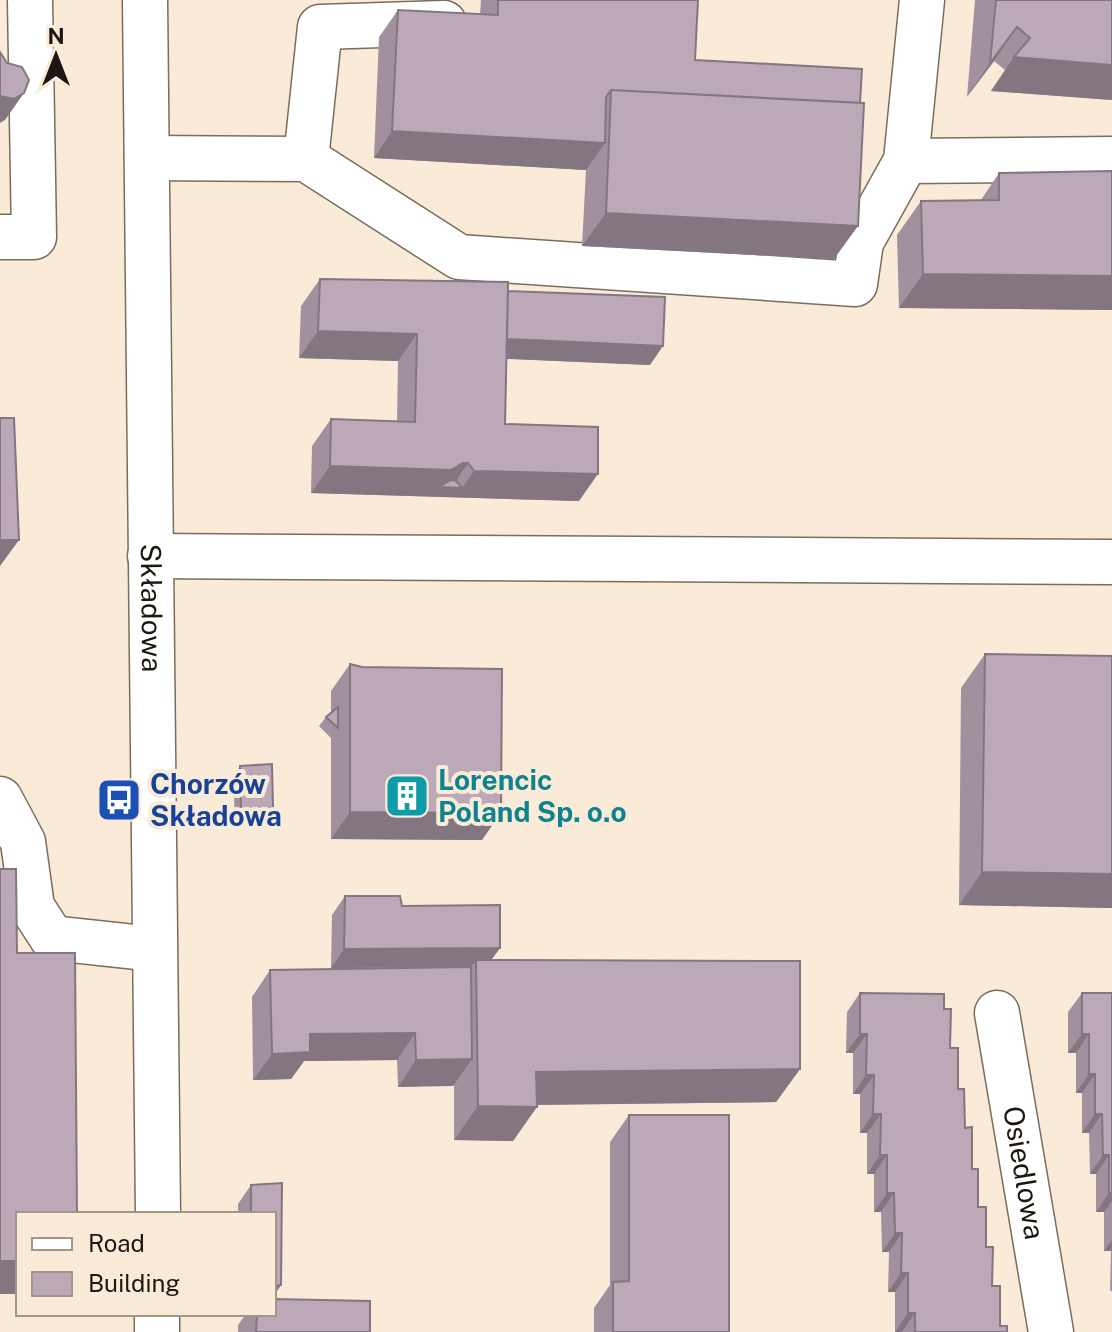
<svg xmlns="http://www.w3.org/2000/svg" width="1112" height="1332" font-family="'Public Sans',sans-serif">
	<rect width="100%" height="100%" fill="#faead8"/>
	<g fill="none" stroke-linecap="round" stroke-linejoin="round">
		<g stroke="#7a6d5d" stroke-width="47">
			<g id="minor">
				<path id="s1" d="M145,0L158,1214"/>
				<path d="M147,158L306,159L459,257L855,284L861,242L906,161L922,0"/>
				<path d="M306,159L320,27L444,23"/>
				<path d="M906,161L1112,159"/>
				<path d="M0,237H34L30,0"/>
				<path d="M150,556L1112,562"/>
				<path d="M0,799L23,842L32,907L52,938L154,949"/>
				<path id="s2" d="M997,1013L1051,1332"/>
				<path d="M157,1332V1314"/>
			</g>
		</g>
		<use href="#minor" stroke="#fff" stroke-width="44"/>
	</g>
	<path fill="#a1919e" d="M481,0H698L695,60L834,259L582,246L586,170L374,158L379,37L398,10L480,14Z
		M975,0H1112V100L991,91L1005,70L994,61L967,97Z
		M1112,171V310L899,308L897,235L921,201L981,200L999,173Z
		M320,279L508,291L650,365L507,359L505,424L579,501L311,493L312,446L331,419L397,422L398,361L299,358L301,306Z
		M985,654L1112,908L959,905L961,688Z
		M350,664L482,840L331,839V738L319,726L326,717L331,713V691Z
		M240,766L273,808L267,817L235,819L233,776Z
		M345,896L402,906L500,948L491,960L800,1069L776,1102L537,1105L513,1141L454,1140V1085L398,1087L397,1060L304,1061L291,1079L253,1080L252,997L270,970L471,967L331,968L332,915Z
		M860,993L944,1009L1000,1326L1007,1332H895V1292H888L889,1252H882L881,1212H874V1174H867V1133H860V1094H853V1053H846L847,1012Z
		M1082,993H1112V1291H1110L1111,1251H1104V1212H1096V1174H1090L1089,1133H1082V1093H1076V1053H1068V1012Z
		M629,1115L729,1332H594V1308L610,1285V1142Z
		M282,1183L281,1285L274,1295V1214H238V1204L251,1185Z
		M246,1314H274L370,1332H238V1325Z"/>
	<path fill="#837681" d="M1017,27L994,61L967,97L990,63Z
		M1014,57L1112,65V100L991,91Z
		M24,93L5,120L0,123V96Z
		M392,131L605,143L586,170L374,158Z
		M606,213L858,226L834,259L582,246Z
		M923,274L1112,276V310L899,308Z
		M318,331L417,334L398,361L299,358Z
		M502,339L663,346L650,365L489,358Z
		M463,463H468L451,488H462L474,471L598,474L579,501L311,493L330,466Z
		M0,540H19L0,566Z
		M273,808L267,817L235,819L241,809Z
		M350,812L501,813L482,840L331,839Z
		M982,872L1112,874V908L959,905Z
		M500,948L486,967L476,960L471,967L331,968L344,949Z
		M415,1033L397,1060L304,1061L291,1079L253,1080L272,1054L310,1034Z
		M860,1034H867L853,1053H846Z
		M1082,1034H1089L1076,1053H1068Z
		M472,1059L453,1086L398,1087L416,1060Z
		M800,1069L776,1102L513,1105L536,1072Z
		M1089,1074H1095L1082,1093H1076Z
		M866,1075H874L860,1094H853Z
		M478,1106L537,1107L513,1141L454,1140Z
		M873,1114H881L867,1133H860Z
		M1095,1114H1102L1089,1133H1082Z
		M880,1155H887L874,1174H867Z
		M1103,1155H1109L1096,1174H1090Z
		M887,1193H894L881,1212H874Z
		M1109,1193H1112V1201L1104,1212H1096Z
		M895,1233H902L889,1252H882Z
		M1112,1240V1249L1111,1251H1104Z
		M0,1261H18V1294H0Z
		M901,1273H908L895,1292H888Z
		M281,1285L274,1295V1286Z
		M908,1313H915L902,1332H895Z"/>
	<path fill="#bba9b8" stroke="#837681" stroke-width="2" d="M498,0H698L695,60L862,69L860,103L611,90L606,97L605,143L392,131L398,10L498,15Z
		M996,0H1112V65L1014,57L1030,38L1017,27L990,63Z
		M0,52L7,63L22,67L29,80L24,93L14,99L0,96Z
		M611,90L864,103L858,226L606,213Z
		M1112,171V276L923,274L921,201L999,200V173Z
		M320,279L508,282L505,424L598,427V474L474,471L468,463H463L451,470L330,466L331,419L415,422L417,334L318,331Z
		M508,291L665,297L663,346L507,339Z
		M0,418H14L19,540H0Z
		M451,480L456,481L462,488L439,487Z
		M985,654L1112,656V874L982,872Z
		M350,664L362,667L502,669L501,813L350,812Z
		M338,707V728L326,717Z
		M272,764L273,808L241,809L240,766Z
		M0,869H16L17,953H75L77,1214H18V1261H0Z
		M345,896H400L402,906L500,905V948L344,949Z
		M476,960L800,961V1069L536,1072L537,1107L478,1106Z
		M471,967L472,1059L416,1060L415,1033L310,1034V1052L272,1054L270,970Z
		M860,993L944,994V1009H951L950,1048H958V1089H964L965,1128L972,1127V1169H978V1207H986V1247H993L992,1286H1000V1326H1007V1332H915V1313H908V1273H901L902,1233H895L894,1193H887V1155H880L881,1114H873L874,1075H866L867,1034H860Z
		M1082,993H1112V1193H1109V1155H1103L1102,1114H1095V1074H1089V1034H1082Z
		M629,1115H729V1332H613V1282L629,1281Z
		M282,1183L281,1285L274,1286V1214H251V1185Z
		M274,1299L370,1301V1332H256L257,1314H274Z"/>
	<defs>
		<g id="building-square" transform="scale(2.3)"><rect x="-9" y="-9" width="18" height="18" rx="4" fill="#0f9aa8" stroke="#faead8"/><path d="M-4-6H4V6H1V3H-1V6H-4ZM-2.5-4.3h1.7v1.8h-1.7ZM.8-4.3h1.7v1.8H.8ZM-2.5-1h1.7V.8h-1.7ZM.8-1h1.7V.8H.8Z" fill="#fff"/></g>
		<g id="bus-square" transform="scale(2.3)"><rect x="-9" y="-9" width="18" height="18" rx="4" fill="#1a4fb4" stroke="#faead8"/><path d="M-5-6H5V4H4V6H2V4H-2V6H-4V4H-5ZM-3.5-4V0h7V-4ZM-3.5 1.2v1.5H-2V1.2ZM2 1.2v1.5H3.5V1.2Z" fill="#fff"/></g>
	</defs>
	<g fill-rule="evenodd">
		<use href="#building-square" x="407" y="796"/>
		<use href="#bus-square" x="119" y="800"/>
	</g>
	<g text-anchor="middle" stroke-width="8" stroke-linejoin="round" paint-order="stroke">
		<g font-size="28" fill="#1d1711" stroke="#faead8">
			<text dy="10" stroke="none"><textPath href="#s1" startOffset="608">Składowa</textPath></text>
			<text dy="10" stroke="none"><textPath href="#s2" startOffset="162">Osiedlowa</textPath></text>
		</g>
		<g font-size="28" font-weight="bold" fill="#0d838f" stroke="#faead8" text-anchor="start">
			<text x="438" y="790">Lorencic<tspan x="438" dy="32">Poland Sp. o.o</tspan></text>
		</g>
		<g font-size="28" font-weight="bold" fill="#164399" stroke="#faead8" text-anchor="start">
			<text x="150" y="794">Chorzów<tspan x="150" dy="32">Składowa</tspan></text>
		</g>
	</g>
	<rect x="16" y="1212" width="260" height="104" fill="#faead8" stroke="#a29688" stroke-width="2"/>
	<rect x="32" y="1238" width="40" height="12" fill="#ffffff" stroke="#a29688" stroke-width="2"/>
	<text x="88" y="1252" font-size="24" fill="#1d1711">Road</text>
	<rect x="32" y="1272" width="40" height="24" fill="#bba9b8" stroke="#a29688" stroke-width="2"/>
	<text x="88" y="1292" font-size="24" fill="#1d1711">Building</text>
	<g transform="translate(56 56)" stroke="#faead8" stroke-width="6" paint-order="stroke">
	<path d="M0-6L14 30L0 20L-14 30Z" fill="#1d1711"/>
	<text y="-12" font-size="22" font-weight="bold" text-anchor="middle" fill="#1d1711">N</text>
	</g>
</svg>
